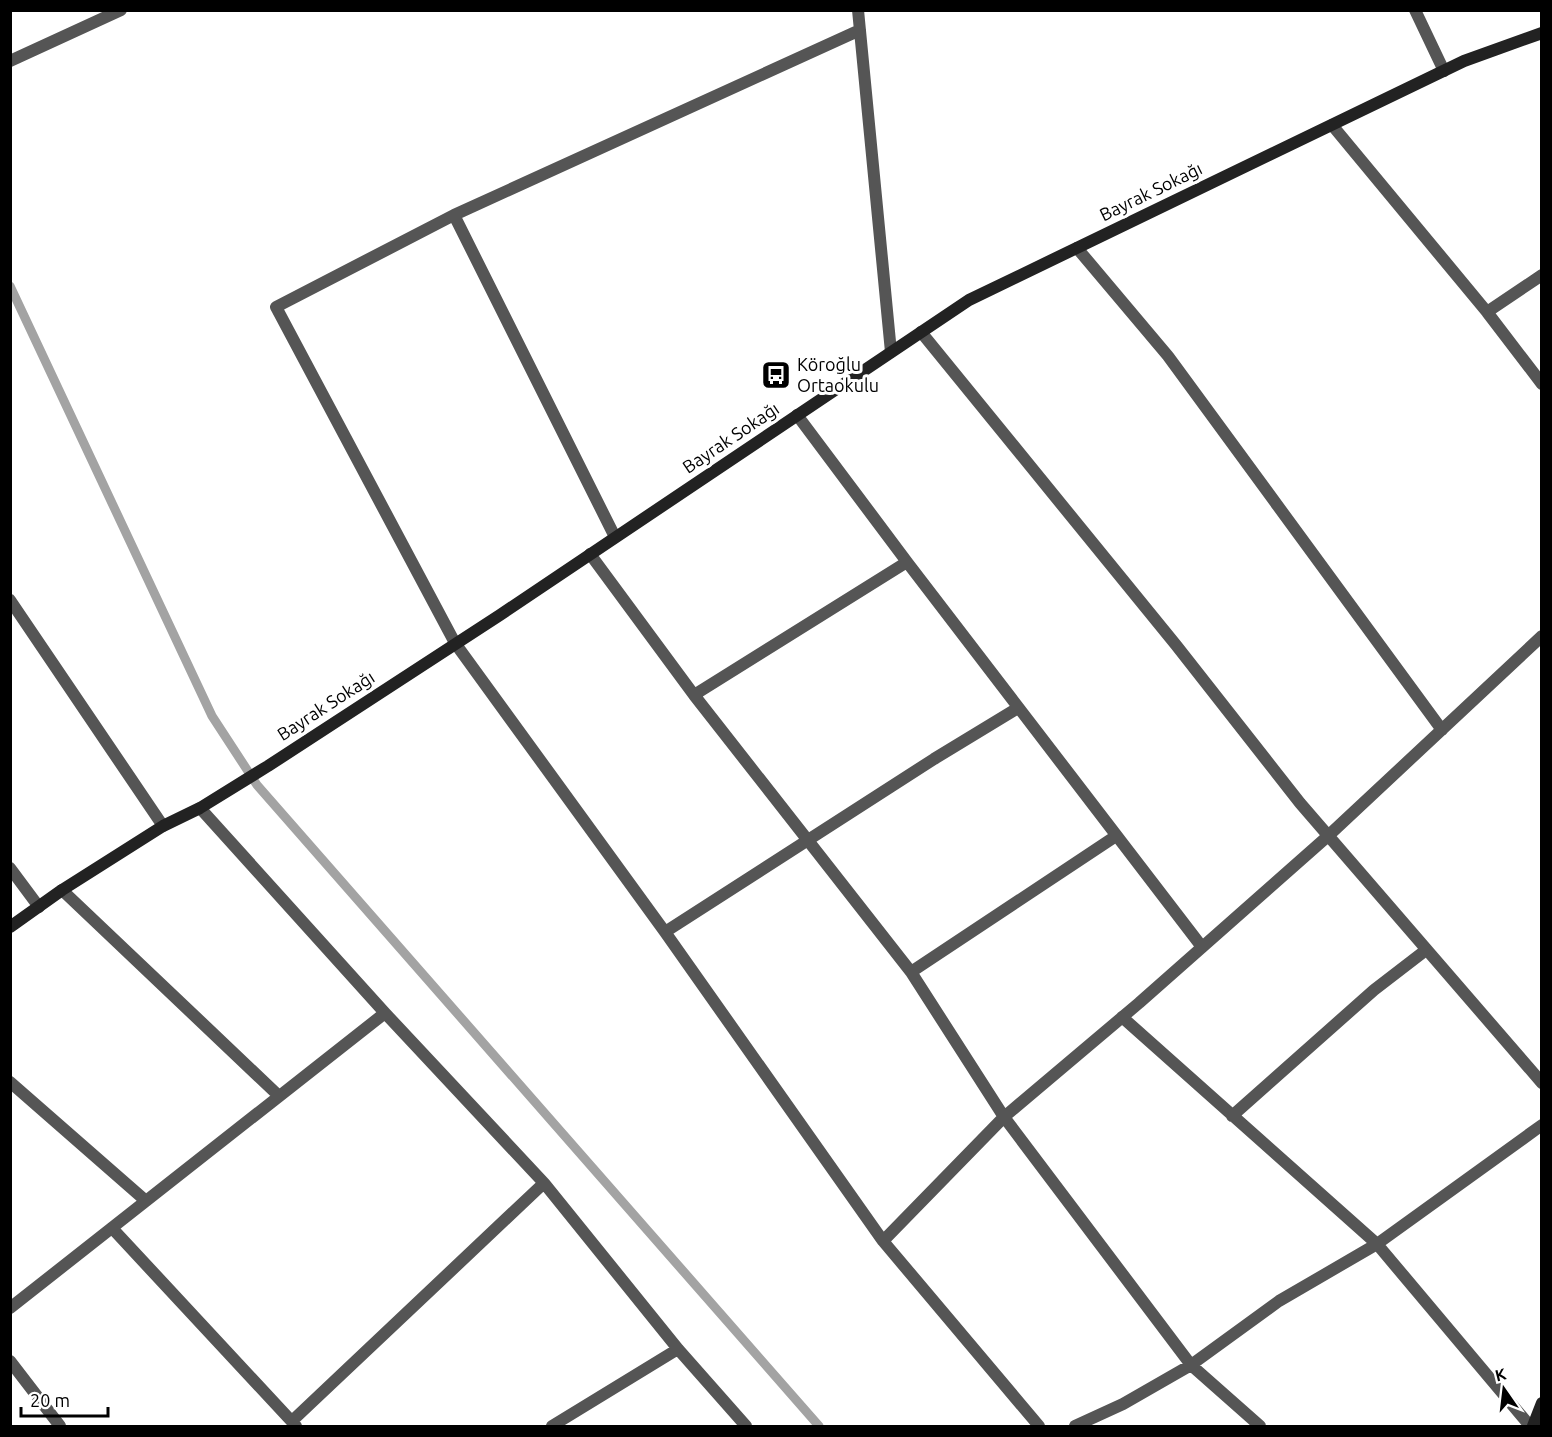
<svg xmlns="http://www.w3.org/2000/svg" width="1552" height="1437" font-family="Ubuntu,sans-serif">
	<rect width="100%" height="100%" fill="#fff"/>
	<g fill="none" stroke-linecap="round" stroke-linejoin="round">
		<path stroke="#a3a3a3" stroke-width="9" d="M10,286L212,716L257,785L819,1426"/>
		<path stroke="#555" stroke-width="12" d="M858,10L891,352
			M1415,10L1444,71
			M860,30L454,215L276,307L455,643L665,932L883,1241L1039,1426
			M10,61L121,10
			M1332,125L1487,312L1542,384
			M454,215L615,537
			M1077,248L1168,356L1442,730
			M1487,312L1542,275
			M921,332L1176,645L1300,803L1542,1083
			M797,415L907,562L1202,947
			M590,554L694,695L911,972L1004,1117L1191,1365L1260,1426
			M10,600L163,826
			M694,695L907,562
			M200,808L385,1013L544,1183L678,1349L746,1426
			M10,868L39,907
			M62,890L279,1096
			M665,932L934,759L1018,708
			M911,972L1116,836
			M1122,1017L1377,1244L1530,1426
			M10,1082L146,1201
			M1232,1116L1374,990L1426,950
			M112,1228L296,1426
			M883,1241L1004,1117L1139,1003L1328,836L1542,636
			M10,1308L385,1013
			M10,1361L60,1426
			M292,1421L544,1183
			M552,1426L678,1349
			M1075,1426L1123,1404L1191,1365L1279,1301L1377,1244L1542,1125"/>
		<path stroke="#222" stroke-width="12" d="M10,927L62,890L163,826L200,808L268,766L500,615L969,300L1464,61L1542,33
			M1533,1426L1542,1403"/>
	</g>
	<defs>
		<g id="bus-square" transform="scale(1.5)"><rect x="-9" y="-9" width="18" height="18" rx="4" fill="#000" stroke="#fff"/><path d="M-5-6H5V4H4V6H2V4H-2V6H-4V4H-5ZM-3.5-4V0h7V-4ZM-3.5 1.2v1.5H-2V1.2ZM2 1.2v1.5H3.5V1.2Z" fill="#fff"/></g>
	</defs>
	<g fill-rule="evenodd">
		<use href="#bus-square" x="776" y="375"/>
	</g>
	<g text-anchor="middle" stroke-width="6" stroke-linejoin="round" paint-order="stroke">
		<g font-size="18" fill="#000" stroke="#fff">
			<text transform="translate(1151 192) rotate(-26)" y="6">Bayrak Sokağı</text>
			<text transform="translate(731 438) rotate(-34)" y="6">Bayrak Sokağı</text>
			<text transform="translate(326 706) rotate(-33)" y="6">Bayrak Sokağı</text>
		</g>
		<g font-size="18" fill="#000" stroke="#fff" text-anchor="start">
			<text x="797" y="371">Köroğlu<tspan x="797" dy="21">Ortaokulu</tspan></text>
		</g>
	</g>
	<rect width="1552" height="1437" fill="none" stroke="#000000" stroke-width="24"/>
	<g transform="translate(1504 1389) rotate(346)" stroke="#ffffff" stroke-width="4.5" paint-order="stroke">
	<path d="M0-4.5L10 22L0 15L-10 22Z" fill="#000000"/>
	<text y="-9" font-size="16" font-weight="bold" text-anchor="middle" fill="#000000">K</text>
	</g>
	<path d="M21 1407v9h87v-9" fill="none" stroke="#000000" stroke-width="3"/>
	<text x="30" y="1407" font-size="18" fill="#000000" stroke="#ffffff" stroke-width="4.5" paint-order="stroke">20 m</text>
</svg>
